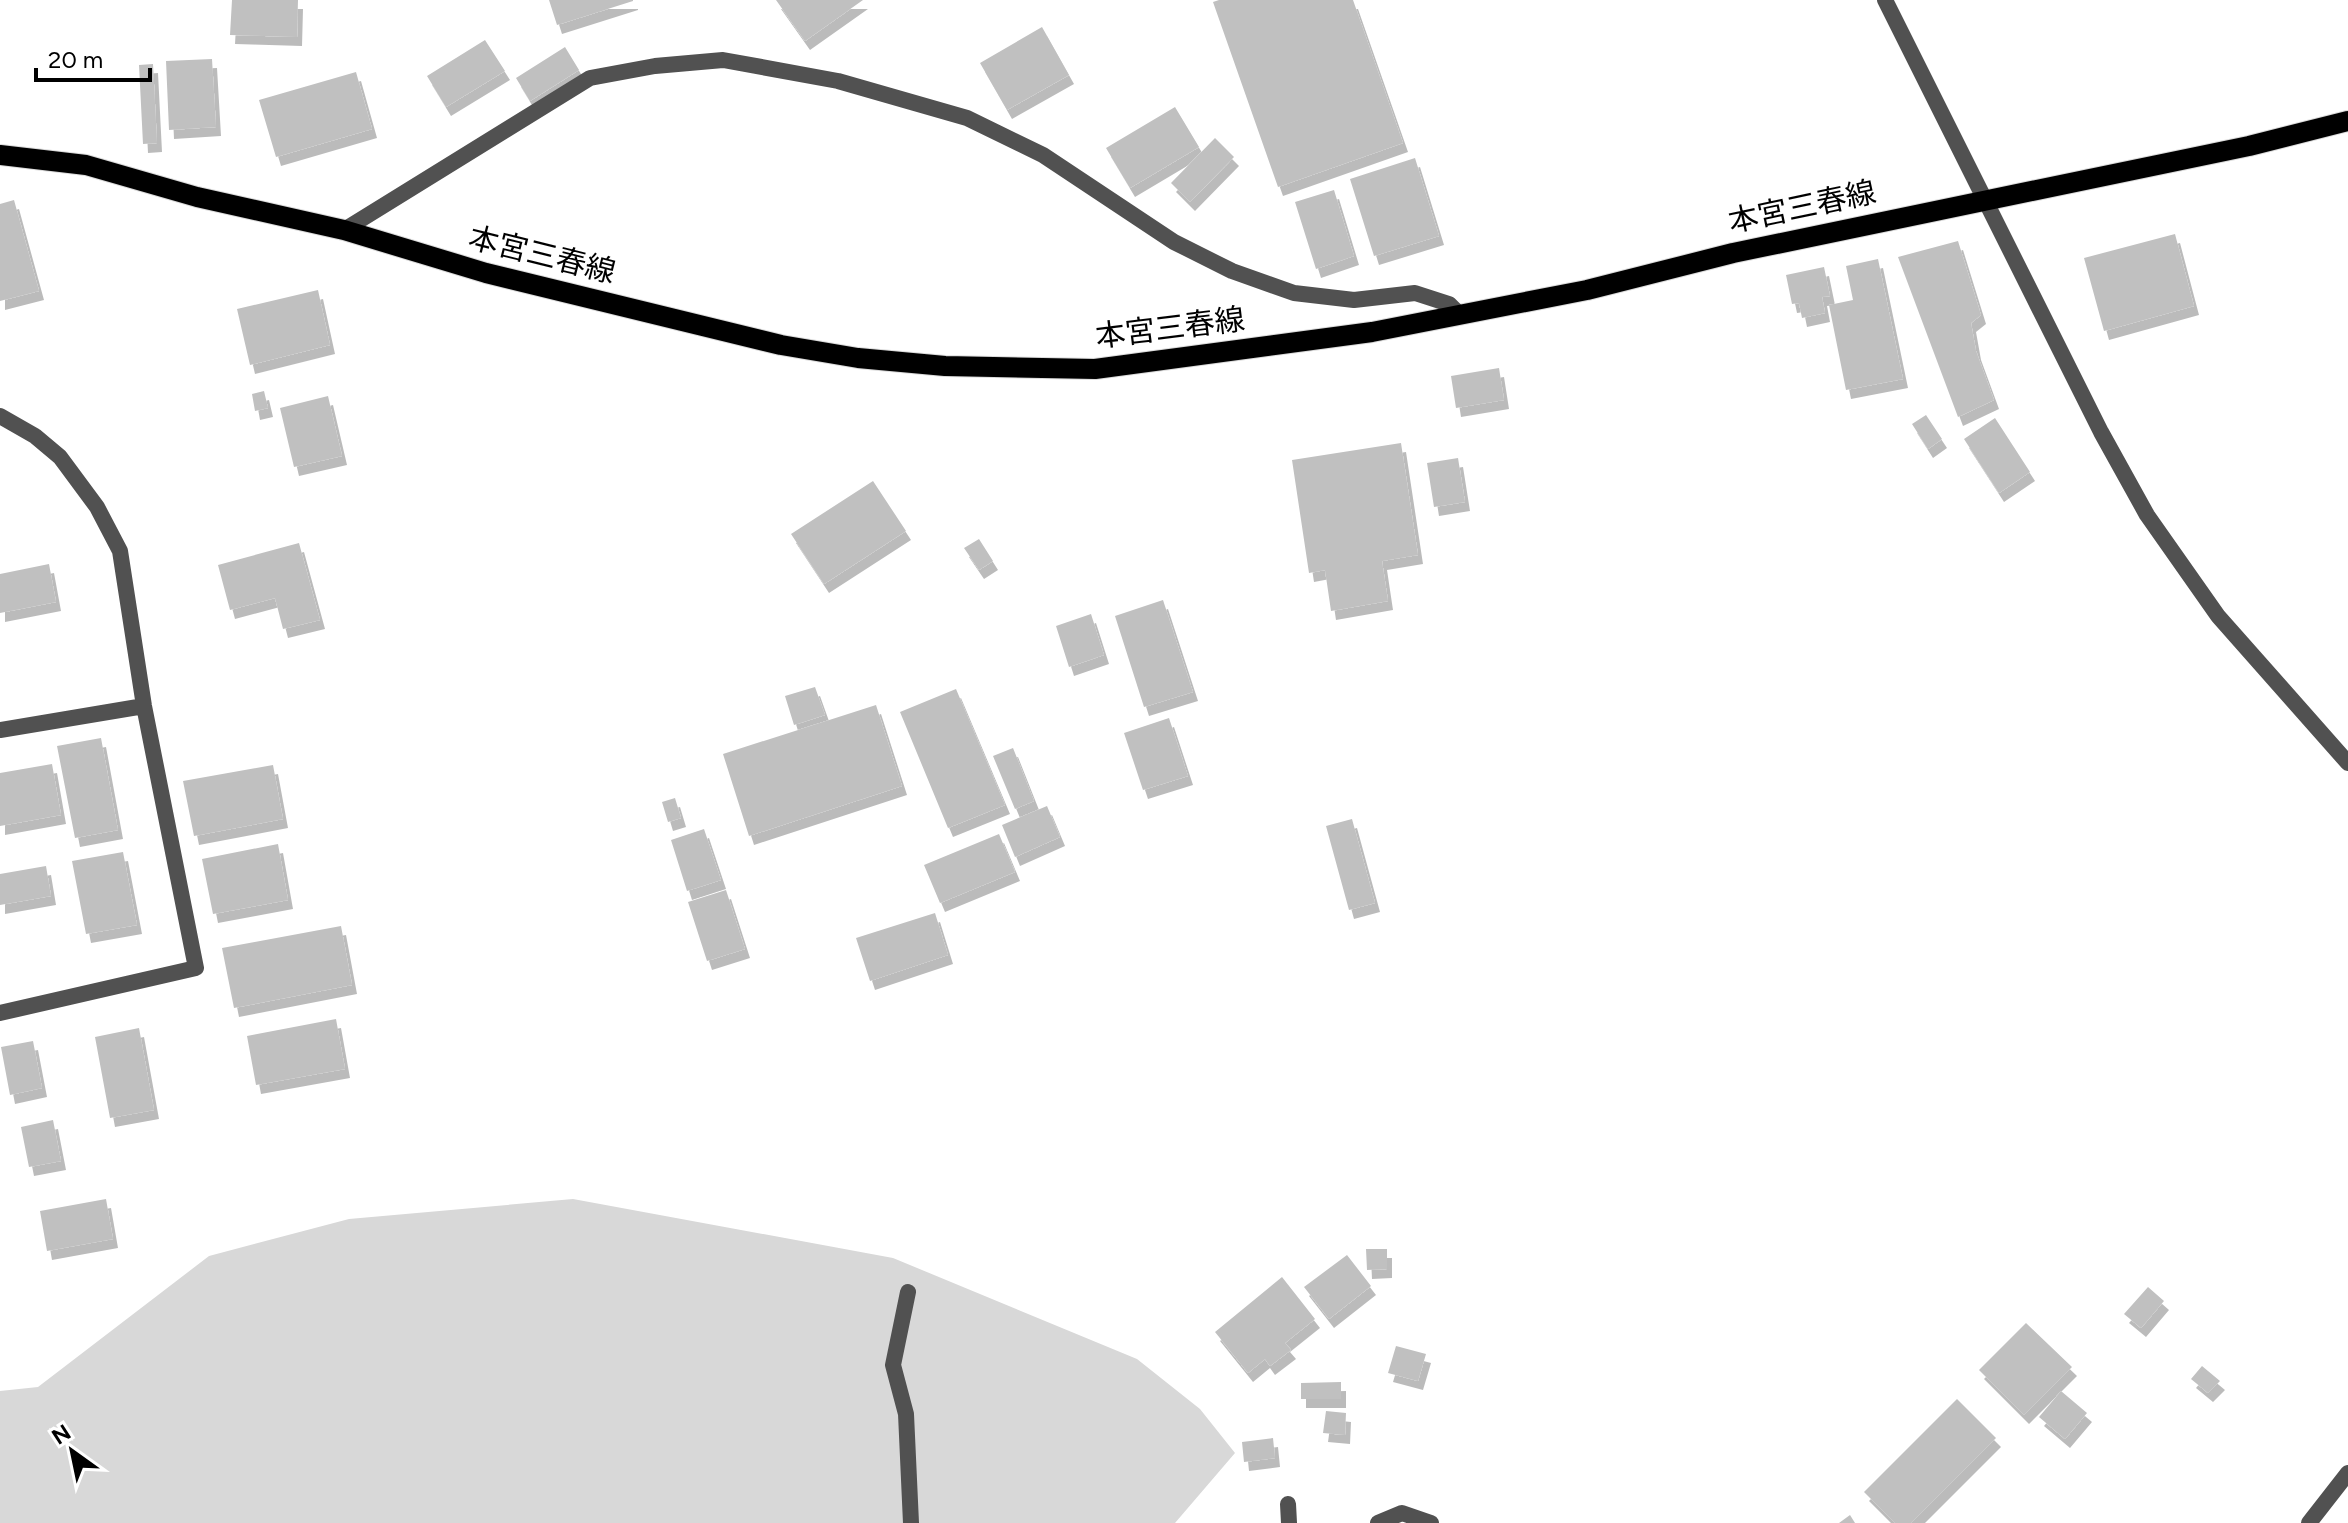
<svg xmlns="http://www.w3.org/2000/svg" width="2348" height="1523" font-family="Figtree,'Noto Sans JP',sans-serif">
	<defs>
		<filter id="shadow"><feDropShadow dx="5" dy="9" stdDeviation="0" flood-color="#0004"/></filter>
	</defs>
	<rect width="100%" height="100%" fill="#fff"/>
	<path fill="#d8d8d8" d="M573,1199L893,1258L1137,1359L1200,1409L1235,1453L1175,1523H0V1391L38,1387L209,1256L349,1219Z"/>
	<path fill="#c0c0c0" filter="url(#shadow)" d="M232,0H298L297,37L230,35Z
		M549,0H633V1L557,25Z
		M776,0H863L805,41Z
		M1219,0H1353L1403,143L1278,187L1213,2Z
		M1042,27L1069,75L1007,110L980,63Z
		M485,40L505,71L446,107L427,76Z
		M565,47L579,70L530,101L516,78Z
		M212,59L216,127L169,130L166,61Z
		M153,64L157,143L143,144L139,65Z
		M356,72L372,129L276,157L259,100Z
		M1175,107L1199,147L1130,188L1106,148Z
		M1215,138L1234,157L1190,202L1171,183Z
		M1415,158L1439,236L1374,256L1350,179Z
		M1334,190L1354,256L1316,269L1295,202Z
		M14,200L39,291L0,301V204Z
		M2175,234L2194,306L2104,331L2084,258Z
		M1958,241L1981,315L1971,323L1976,351L1994,400L1958,417L1898,257Z
		M1878,259L1903,379L1846,390L1829,305L1853,300L1846,266Z
		M1824,267L1830,296L1822,297L1825,313L1802,318L1799,303L1792,304L1786,275Z
		M318,290L330,345L250,365L237,309Z
		M1499,368L1504,400L1456,408L1451,376Z
		M264,391L268,408L255,411L252,394Z
		M328,396L342,456L294,467L280,408Z
		M1926,415L1942,439L1928,449L1912,424Z
		M1995,418L2030,472L1999,493L1964,439Z
		M1401,443L1418,555L1382,561L1388,601L1331,611L1325,570L1309,573L1292,460Z
		M1458,458L1465,502L1434,507L1427,463Z
		M873,481L906,531L824,584L791,534Z
		M979,539L993,561L979,570L964,548Z
		M299,543L320,620L283,629L275,598L230,610L218,565Z
		M49,564L56,602L0,613V574Z
		M1163,600L1193,692L1144,707L1115,616Z
		M1091,614L1104,655L1069,667L1056,626Z
		M815,687L825,715L794,725L785,696Z
		M956,689L1005,805L948,828L900,712Z
		M876,705L902,786L749,836L723,754Z
		M1169,718L1188,776L1143,790L1124,733Z
		M101,738L118,830L75,838L57,746Z
		M1013,748L1034,801L1015,809L993,756Z
		M52,764L61,815L0,826V773Z
		M273,765L283,819L194,836L183,781Z
		M675,798L681,818L668,822L662,802Z
		M1047,806L1060,837L1015,857L1002,825Z
		M1352,819L1375,903L1349,910L1326,826Z
		M704,829L721,880L687,891L671,840Z
		M999,834L1015,872L940,903L924,865Z
		M278,844L288,900L213,914L202,859Z
		M123,852L137,925L86,934L72,861Z
		M46,866L51,896L0,905V874Z
		M726,890L745,949L707,961L688,902Z
		M935,913L948,955L870,981L856,938Z
		M341,926L352,985L234,1008L222,948Z
		M336,1019L345,1069L256,1085L247,1036Z
		M139,1028L154,1110L110,1118L95,1037Z
		M33,1041L42,1088L10,1095L1,1047Z
		M53,1120L61,1161L29,1167L21,1127Z
		M106,1199L113,1239L47,1251L40,1211Z
		M1366,1249H1387V1269L1367,1270Z
		M1347,1255L1371,1286L1329,1319L1304,1287Z
		M1282,1277L1315,1319L1285,1343L1291,1350L1270,1366L1265,1359L1248,1373L1215,1332Z
		M2148,1287L2164,1301L2141,1328L2124,1314Z
		M2026,1323L2072,1367L2024,1415L1979,1370Z
		M1396,1346L1426,1354L1418,1381L1388,1373Z
		M2202,1366L2220,1381L2208,1393L2191,1379Z
		M1341,1382V1399H1301V1383Z
		M2061,1391L2087,1413L2065,1439L2039,1417Z
		M1957,1399L1996,1438L1911,1523H1895L1864,1492Z
		M1326,1411L1346,1413L1345,1435L1323,1433Z
		M1273,1438L1275,1458L1244,1462L1242,1442Z
		M1850,1515L1855,1523H1839Z"/>
	<g fill="none" stroke-linecap="round" stroke-linejoin="round">
		<g stroke="#dbdbdb" stroke-width="22">
			<path id="primary" d="M0,155L86,165L197,197L344,230L486,273L781,345L858,358L945,366L1095,369L1372,332L1587,290L1733,253L2249,146L2348,121"/>
		</g>
		<path stroke="#515151" stroke-width="16" d="M344,230L590,78L655,66L723,60L838,81L967,118L1043,155L1174,242L1232,271L1294,293L1354,300L1415,293L1449,304L1460,315
			M0,416L35,436L60,457L97,507L120,551L144,706L196,968L0,1013
			M0,730L144,706
			M908,1292L893,1365L906,1414L911,1523
			M1288,1504L1289,1523
			M1378,1523L1402,1513L1431,1523"/>
		<path stroke="#515151" stroke-width="16" d="M1885,0L2101,432L2147,515L2218,616L2348,763
			M2309,1523L2348,1473"/>
		<use href="#primary" stroke="#000" stroke-width="20"/>
	</g>
	<g text-anchor="middle" stroke-width="6" stroke-linejoin="round" paint-order="stroke">
		<g font-size="30" fill="#000" stroke="#fff">
			<text transform="translate(1802 207) rotate(-12)" y="10">本宮三春線</text>
			<text transform="translate(542 255) rotate(14)" y="10">本宮三春線</text>
			<text transform="translate(1170 328) rotate(-7)" y="10">本宮三春線</text>
		</g>
	</g>
	<g transform="translate(72 1451) rotate(327)" stroke="#ffffff" stroke-width="6" paint-order="stroke">
	<path d="M0-6L14 30L0 20L-14 30Z" fill="#000000"/>
	<text y="-12" font-size="22" font-weight="bold" text-anchor="middle" fill="#000000">N</text>
	</g>
	<path d="M36 68v12h114v-12" fill="none" stroke="#000000" stroke-width="4"/>
	<text x="48" y="68" font-size="24" fill="#000000" stroke="#ffffff" stroke-width="6" paint-order="stroke">20 m</text>
</svg>
